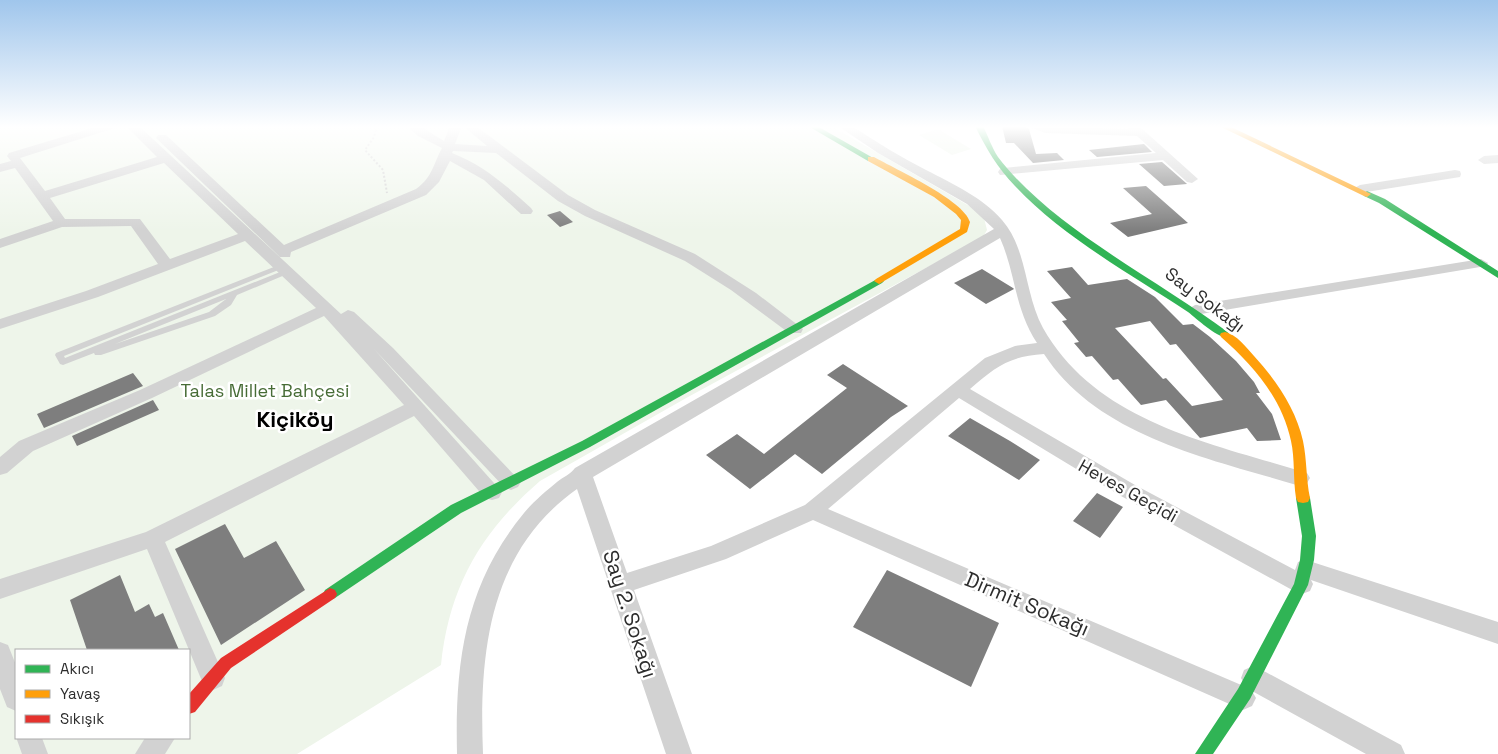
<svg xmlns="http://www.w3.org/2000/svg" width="1498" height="754" font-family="'Space Grotesk',sans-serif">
	<rect width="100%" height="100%" fill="#fff"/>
	<path fill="#eef5ea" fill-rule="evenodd" d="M0,126H831L971,207L984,218L987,230L983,237L688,397L540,481C481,532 449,587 441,665L297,754H0ZM16,650H189V738H16Z
		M938,129L971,149L952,155L919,135Z"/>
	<path fill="#7e7e7e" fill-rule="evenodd" d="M1002,126H1025L1029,129L1036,154L1057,153L1064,160L1033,163L1014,143H1006Z
		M1144,144L1152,152L1097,157L1089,150Z
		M1162,162L1186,183L1187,184L1164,186L1139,164Z
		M1146,186L1188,223L1128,237L1110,223L1152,214L1123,188Z
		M560,211L573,222L560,227L547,215Z
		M1072,267L1088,285L1127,279L1155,297L1183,325L1193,324L1210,337L1236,361L1254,382L1260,393H1256L1272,414L1281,440L1257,441L1247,428L1200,438L1166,400L1141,405L1118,379L1113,380L1092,356L1086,357L1074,343L1079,342L1062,321L1067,320L1051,302L1071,298L1047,271ZM1150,321L1170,345L1176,344L1223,400L1192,406L1166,378L1163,379L1115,328Z
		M982,269L1013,288L1014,289L986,304L954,283Z
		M843,364L908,406L891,417L822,474L795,454L750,489L706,455L737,434L764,454L847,388L827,375Z
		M133,373L143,386L44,428L37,414Z
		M153,400L159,410L77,446L72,436Z
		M970,418L1010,441L1040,460L1019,480L948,436Z
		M1097,493L1123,507L1100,538L1073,521Z
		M225,524L244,558L276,541L305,590L221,645L175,549Z
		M887,570L999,623L971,687L853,627Z
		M120,575L135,612L149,604L155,617L163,613L179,650H87L70,600Z"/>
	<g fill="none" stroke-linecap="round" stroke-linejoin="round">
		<path stroke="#d2d2d2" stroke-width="2" stroke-dasharray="2 2" stroke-linecap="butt" d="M377,126L374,137L365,150L383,170L387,193"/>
		<path fill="#d2d2d2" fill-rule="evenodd" d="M279,265H285L286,267L64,356L65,358L285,270H291L292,272L237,295L231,305L215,316L101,355H95L94,353L63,365L60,364L55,355L56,353ZM226,299L209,312L115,344Z"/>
		<path fill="#d2d2d2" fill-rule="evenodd" d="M99,126H117L115,128L20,158L45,191L157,157L126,126H139L341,314L348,310L354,312L393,348L521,482L518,487L511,490L504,487L374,349L502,492L499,498L492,500L485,498L414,416L165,542L225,678L222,686L213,690L204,686L147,549L0,599V579L146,532L404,405L324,316L152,398L33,451L7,473L0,475V457L19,441L140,390L316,308L245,241L98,297L0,329V319L86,291L158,264L131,226L62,227L0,248V239L53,221L15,168L0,172V164L11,161L7,156L9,153ZM164,163L238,234L170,259L140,219H65L50,198Z
			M407,126H420L444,141L450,126H462L455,144L487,146L463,126H476L568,195L595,210L695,254L756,293L803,329L801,333H789L731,290L685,261L585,216L558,201L496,153L453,151L452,153C483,165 507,186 531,208L533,211L531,214H521L484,180L450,161L439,182L426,195L291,252L290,257H280L156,138L158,135H166L284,245L416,189C433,177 434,162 442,148L418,136Z
			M838,126H852C876,142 901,157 926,170C953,184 982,197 1002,220C1028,250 1024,293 1043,328C1097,423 1211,443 1307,473L1310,478L1307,483L1300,486C1211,459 1098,437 1044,354C1010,356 995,367 970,389L1135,485L1295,570L1298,562L1306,560L1498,622V644L1311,580L1313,584L1310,591L1302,594L1294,591L1121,496L959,398L828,509L1246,687L1241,678L1244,670L1253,666L1262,670L1401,745L1405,754H1366L1252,691L1256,698L1252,706L1243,710L813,520L726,559L634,590L692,754H666L577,489C488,552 479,654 483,754H457C455,663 464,586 524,513C533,502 546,491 557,482C563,477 571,474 575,468L994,229L967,204L878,153ZM1000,238C1016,274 1014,308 1037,343L1015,346L985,358L805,505L711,546L627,573L593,477Z
			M1027,126L1128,129L1126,126H1139L1198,179L1192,183L1187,182L1163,160L1000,175L998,172L1000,169L1004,168L1156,153L1137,136L1045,133Z
			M1498,155V163L1484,164L1478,160L1484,156Z
			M1455,170L1460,171L1461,174L1460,177L1360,193L1353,189L1360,185Z
			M1481,259L1488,263L1486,266L1195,315L1187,310L1195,305Z
			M0,642L8,645L16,665V711L7,707L0,689Z
			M16,737L42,738L48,754H22Z
			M145,738H175L165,754H135Z"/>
		<path fill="#30b455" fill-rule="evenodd" d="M808,126H817L875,159L868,161Z
			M975,126H983C988,136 992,148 998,157C1052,228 1157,279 1229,333L1230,335L1229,337C1219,340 1197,319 1188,312C1132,275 1060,235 1015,186C997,167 987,150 975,126Z
			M1367,191L1385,199L1498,271V278L1379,203L1364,196L1363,194Z
			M879,278L884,281L882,283L590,447L461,513L335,598L330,600L325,598L323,594L325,590L451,505L582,441Z
			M1303,493L1308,494L1310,498L1316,536L1314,560L1308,585L1250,699L1213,754H1195L1238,689L1294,584L1300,560L1302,536L1296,498L1298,494Z"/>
		<path fill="#ff9f0a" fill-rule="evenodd" d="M1219,126H1229L1371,194L1367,197L1364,196Z
			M868,157H874C895,169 964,200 970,222L967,232L879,284L874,281L876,279L960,229L961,220L956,214L934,197L868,161Z
			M1225,332C1236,334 1247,348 1254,356C1276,380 1296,409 1303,441C1307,460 1306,479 1310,498L1308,502L1303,503L1298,502L1296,498C1293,479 1295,459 1291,441C1282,398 1253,365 1221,337L1220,335L1221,333Z"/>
		<path fill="#e5322d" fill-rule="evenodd" d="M330,588L335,590L337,594L335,598L231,668L195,712L189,714V694L221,658Z"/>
	</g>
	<linearGradient id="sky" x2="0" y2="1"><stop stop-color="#a0c6ec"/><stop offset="0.55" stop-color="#fff"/><stop offset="1" stop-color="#fff" stop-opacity="0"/></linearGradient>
	<rect width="1498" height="231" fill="url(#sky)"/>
	<g text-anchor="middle" stroke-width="5" stroke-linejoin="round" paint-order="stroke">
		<g font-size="18" fill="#2d2d2d" stroke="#fff">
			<text transform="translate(1205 300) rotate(37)" y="6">Say Sokağı</text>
			<text transform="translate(1128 491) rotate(29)" y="6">Heves Geçidi</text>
		</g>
		<g font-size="18" fill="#476c36" stroke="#fff">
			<text x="265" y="397">Talas Millet Bahçesi</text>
		</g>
		<g font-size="21" fill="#2d2d2d" stroke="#fff">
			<text transform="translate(1027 604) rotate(23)" y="7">Dirmit Sokağı</text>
			<text transform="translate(630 614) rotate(72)" y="7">Say 2. Sokağı</text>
		</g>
		<g font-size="22" font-weight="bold" fill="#000" stroke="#fff">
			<text x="295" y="427">Kiçiköy</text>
		</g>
	</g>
	<rect x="15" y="649" width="175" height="90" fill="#ffffff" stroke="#ababab"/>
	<rect x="25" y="665" width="25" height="8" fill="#30b455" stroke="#ababab"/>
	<text x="60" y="674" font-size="15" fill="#2d2d2d">Akıcı</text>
	<rect x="25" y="690" width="25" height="8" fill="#ff9f0a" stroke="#ababab"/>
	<text x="60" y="699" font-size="15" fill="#2d2d2d">Yavaş</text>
	<rect x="25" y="715" width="25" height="8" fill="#e5322d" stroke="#ababab"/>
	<text x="60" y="724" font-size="15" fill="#2d2d2d">Sıkışık</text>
</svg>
